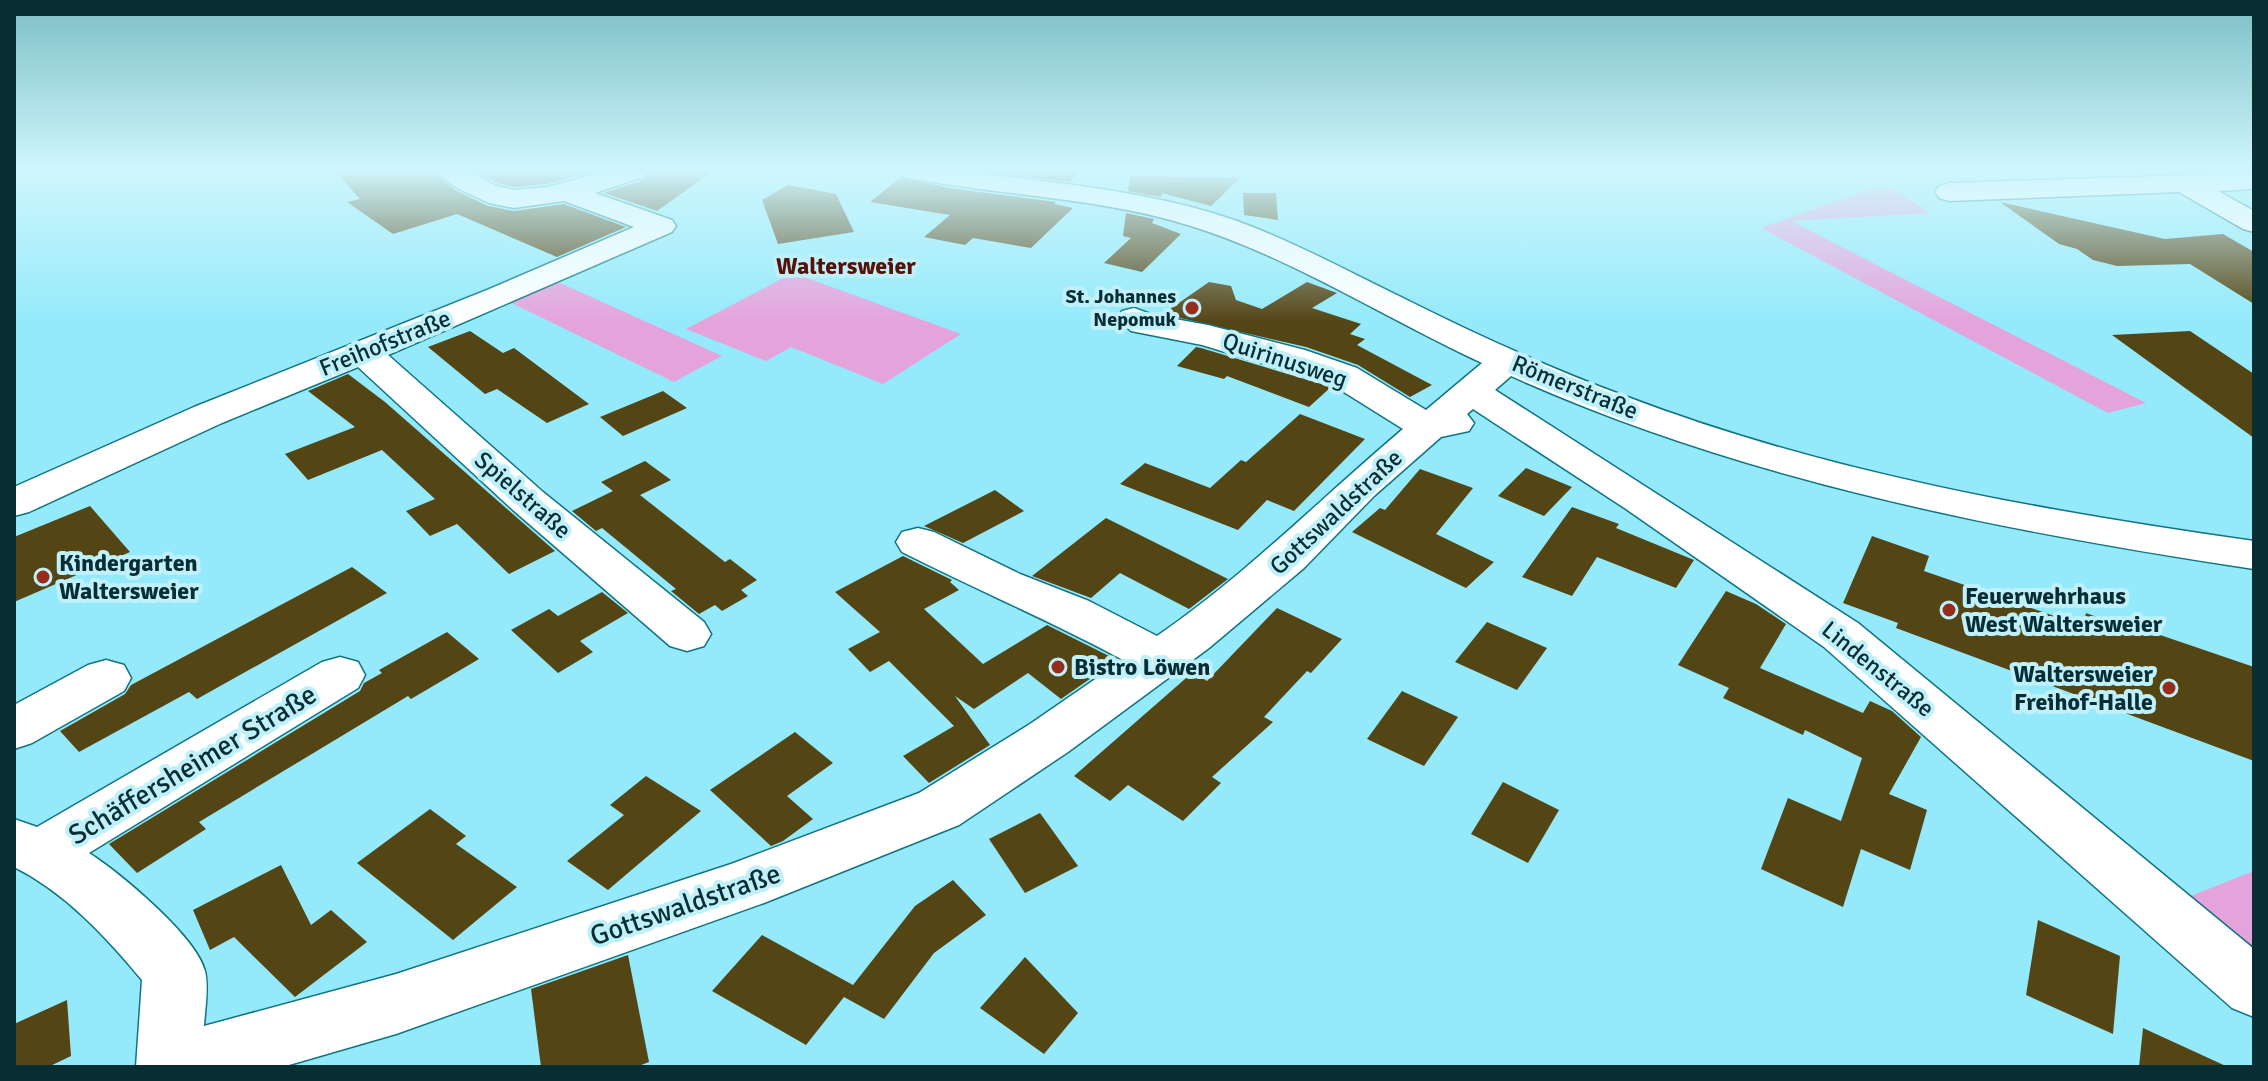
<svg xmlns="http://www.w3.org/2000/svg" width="2268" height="1081" font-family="Signika,sans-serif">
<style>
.green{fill:#e5a3dc}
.building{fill:#544515}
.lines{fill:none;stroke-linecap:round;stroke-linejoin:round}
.minor-casing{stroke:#107483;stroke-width:3}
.minor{fill:#fff;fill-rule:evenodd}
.poi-dot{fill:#962c1c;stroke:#c0f1fb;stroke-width:3}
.labels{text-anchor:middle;stroke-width:8;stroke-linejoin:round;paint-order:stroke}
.far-poi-label{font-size:20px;font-weight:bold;fill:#082e34;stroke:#c0f1fb;text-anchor:end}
.far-quarter-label{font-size:24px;font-weight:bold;fill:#551208;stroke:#c0f1fb}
.street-label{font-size:24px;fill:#082e34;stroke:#c0f1fb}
.poi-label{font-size:24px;font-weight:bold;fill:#082e34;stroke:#c0f1fb;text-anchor:start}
.near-street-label{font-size:28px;fill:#082e34;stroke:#c0f1fb}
</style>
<rect width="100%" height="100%" fill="#94eafa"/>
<g class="green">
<polygon points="1886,187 1897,191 1930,213 1791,221 2146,403 2108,413 1761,228 1867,190"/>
<polygon points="793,273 961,334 883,384 791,347 766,361 686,329"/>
<polygon points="547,277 722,356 674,382 499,297"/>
<polygon points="2254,871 2254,960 2178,901"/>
</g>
<g class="building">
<polygon points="335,171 433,171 455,190 488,206 514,211 564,204 626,227 557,257 457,214 393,234 347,202 360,199"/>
<polygon points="475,171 595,171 547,184 514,187 497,183"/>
<polygon points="649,171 713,171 657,211 604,193 643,180"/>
<polygon points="977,171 1078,171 1070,182"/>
<polygon points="1130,176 1133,176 1240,178 1211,206 1162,193 1161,197 1128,191"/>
<polygon points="901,177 949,188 1056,202 1054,204 1073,208 1031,248 973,238 965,245 924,237 950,215 870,202"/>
<polygon points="788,185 836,194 854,232 778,244 762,200"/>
<polygon points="1243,193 1276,193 1278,220 1244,215"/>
<polygon points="2000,202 2165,239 2223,234 2254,252 2254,304 2190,264 2117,266 2093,260 2077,249 2059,244"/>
<polygon points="1126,213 1154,219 1152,223 1181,234 1142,272 1104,263 1131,238 1123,236"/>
<polygon points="1209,282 1231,286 1236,300 1262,309 1307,282 1337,293 1312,308 1361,324 1350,334 1365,339 1357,345 1432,385 1410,397 1358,365 1306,347 1163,314"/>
<polygon points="470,331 503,353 514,348 589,404 547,423 497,389 485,394 428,347"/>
<polygon points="2190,331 2254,374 2254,438 2112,335"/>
<polygon points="1196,347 1201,348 1331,387 1309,407 1227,376 1224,379 1177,366"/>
<polygon points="348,374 385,402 555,551 509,574 457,524 430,536 406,511 435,499 382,450 308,480 285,454 355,427 308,391"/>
<polygon points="663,391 687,408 623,436 600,417"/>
<polygon points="1300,414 1365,439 1294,511 1267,500 1238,530 1120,484 1145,463 1210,488 1241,460 1246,462"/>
<polygon points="645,461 671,480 640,495 725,562 730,559 757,580 741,590 748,596 722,611 715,605 699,614 671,591 676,589 602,528 596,531 572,511 613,491 601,482"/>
<polygon points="1526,468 1572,487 1544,516 1498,496"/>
<polygon points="1420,469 1473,488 1436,534 1494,562 1466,588 1352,532 1380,508 1385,510"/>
<polygon points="995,490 1024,511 963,543 924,526"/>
<polygon points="90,506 130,552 14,602 14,537"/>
<polygon points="1572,507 1619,524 1616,528 1694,560 1676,588 1597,557 1572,596 1522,577"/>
<polygon points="1106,518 1228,579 1189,609 1120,573 1091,598 1032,576"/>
<polygon points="1872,536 1929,556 1924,571 2083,626 2086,613 2124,627 2125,623 2254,667 2254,761 1896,628 1898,623 1843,603"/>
<polygon points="903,556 952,580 950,582 959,590 924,609 983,664 1047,625 1117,660 1061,699 1028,673 974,709 955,696 990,745 929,783 903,756 954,726 889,661 870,672 848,649 880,632 835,592"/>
<polygon points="352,567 387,593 197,699 189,692 79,752 60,731 125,694 131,685"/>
<polygon points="1726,591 1756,604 1786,624 1760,668 1863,713 1870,701 1892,711 1921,737 1889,794 1927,810 1910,870 1861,849 1843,907 1761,869 1788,798 1841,821 1862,758 1805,730 1803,735 1723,698 1729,688 1678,665"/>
<polygon points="602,592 628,613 580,641 593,652 558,673 511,630 549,609 558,616"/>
<polygon points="1277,608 1342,639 1311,673 1307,671 1264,717 1273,722 1212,777 1221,783 1183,821 1128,785 1110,801 1074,776 1193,672 1207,681"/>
<polygon points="1487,622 1547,648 1517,690 1455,662"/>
<polygon points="447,632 479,659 411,699 408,696 199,822 206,829 137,873 109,844 360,691 364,683 382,673 379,670"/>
<polygon points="1402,691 1458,717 1424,766 1367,739"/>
<polygon points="795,732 833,763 787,796 813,819 783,841 771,846 710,790"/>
<polygon points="646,776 701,811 608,890 567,861 624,815 610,805"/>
<polygon points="1503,782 1559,810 1528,863 1471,834"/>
<polygon points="430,809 466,836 456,844 517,887 453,940 357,863"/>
<polygon points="1040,813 1078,866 1025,893 989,839"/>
<polygon points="281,865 311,925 331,910 367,942 295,997 234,937 210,950 193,910"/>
<polygon points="953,880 986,915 934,953 884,1019 844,997 806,1045 712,991 762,935 853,985 915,906"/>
<polygon points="2038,920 2120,956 2113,1034 2026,995"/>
<polygon points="628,955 649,1062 636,1067 541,1067 531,989"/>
<polygon points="1025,957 1078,1013 1044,1054 980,1008"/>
<polygon points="67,1000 71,1056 48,1067 14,1067 14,1024"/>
<polygon points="2143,1028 2228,1067 2139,1067"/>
</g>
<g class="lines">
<defs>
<g id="minor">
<polygon points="436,171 469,171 496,186 514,190 548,187 606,171 646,171 642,177 595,193 672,220 676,226 672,232 388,355 543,492 704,622 711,634 704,646 687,651 670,646 513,510 358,367 222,423 29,512 14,516 14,487 194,407 487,290 634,227 564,201 514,208 489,203 457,188"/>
<path d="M901 171C949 170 995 175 1042 181 1108 189 1174 199 1237 221 1297 243 1353 274 1411 302 1481 337 1552 369 1625 396 1826 473 2042 511 2254 541V569C2002 531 1745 481 1511 376L1495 390 1858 623 2254 949V1017L2232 1008 1824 647 1626 509 1473 409 1467 414 1474 423 1469 431 1441 437 1374 496 1304 568 1209 648 1068 752 959 825 764 903 396 1034 282 1067H136L142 980C106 937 66 893 14 867V819L37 827 322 662 340 657 358 662 365 675 358 688 89 853C120 873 196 936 205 971 209 987 205 1009 204 1026L396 974 731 864 919 793 1030 724 1123 660C1051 621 975 589 902 552L896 542 902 532 918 528 934 532 1020 574 1089 601 1157 636C1246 575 1321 498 1403 429L1331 384 1202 345 1131 331 1117 318 1122 311 1134 308 1153 315 1208 325 1305 350 1357 368 1426 410 1482 363C1385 318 1293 258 1191 226 1102 198 1006 196 915 179L905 177Z"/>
<polygon points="2254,173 2254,189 2218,191 2254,211 2254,232 2243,229 2179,192 1949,201 1939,198 1935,192 1939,186 1949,183"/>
<polygon points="106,660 124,665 131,678 124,691 32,743 14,749 14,705 88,665"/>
</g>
</defs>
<use href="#minor" class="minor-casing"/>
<use href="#minor" class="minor"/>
</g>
<linearGradient id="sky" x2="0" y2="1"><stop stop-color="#7cbfc5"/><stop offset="0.53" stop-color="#cff6fd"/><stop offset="1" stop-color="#cff6fd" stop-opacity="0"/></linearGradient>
<rect width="2268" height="322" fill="url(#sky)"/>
<g class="poi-dot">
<circle cx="1192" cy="308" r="8"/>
<circle cx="43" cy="577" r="8"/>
<circle cx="1949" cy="610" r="8"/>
<circle cx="1058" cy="667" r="8"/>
<circle cx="2169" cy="688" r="8"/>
</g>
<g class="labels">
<g class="far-poi-label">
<text x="1176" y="303">St. Johannes<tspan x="1176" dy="23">Nepomuk</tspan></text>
</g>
<g class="far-quarter-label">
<text x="846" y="274">Waltersweier</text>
</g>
<g class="street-label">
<text transform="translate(385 343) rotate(-22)" y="8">Freihofstraße</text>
<text transform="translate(1285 360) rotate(18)" y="8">Quirinusweg</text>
<text transform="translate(1575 387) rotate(22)" y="8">Römerstraße</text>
<text transform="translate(523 495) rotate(41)" y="8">Spielstraße</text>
<text transform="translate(1336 512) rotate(-43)" y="8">Gottswaldstraße</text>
<text transform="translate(1878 669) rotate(39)" y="8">Lindenstraße</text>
</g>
<g class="poi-label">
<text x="59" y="571">Kindergarten<tspan x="59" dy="28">Waltersweier</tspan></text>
<text x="1965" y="604">Feuerwehrhaus<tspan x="1965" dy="28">West Waltersweier</tspan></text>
<text x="1074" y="675">Bistro Löwen</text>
<text x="2153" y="682" text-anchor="end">Waltersweier<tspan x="2153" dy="28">Freihof-Halle</tspan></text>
</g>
<g class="near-street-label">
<text transform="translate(192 764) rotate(-31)" y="10">Schäffersheimer Straße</text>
<text transform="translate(685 904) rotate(-19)" y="10">Gottswaldstraße</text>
</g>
</g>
<rect width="2268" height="1081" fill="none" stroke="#082e34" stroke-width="32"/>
</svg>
